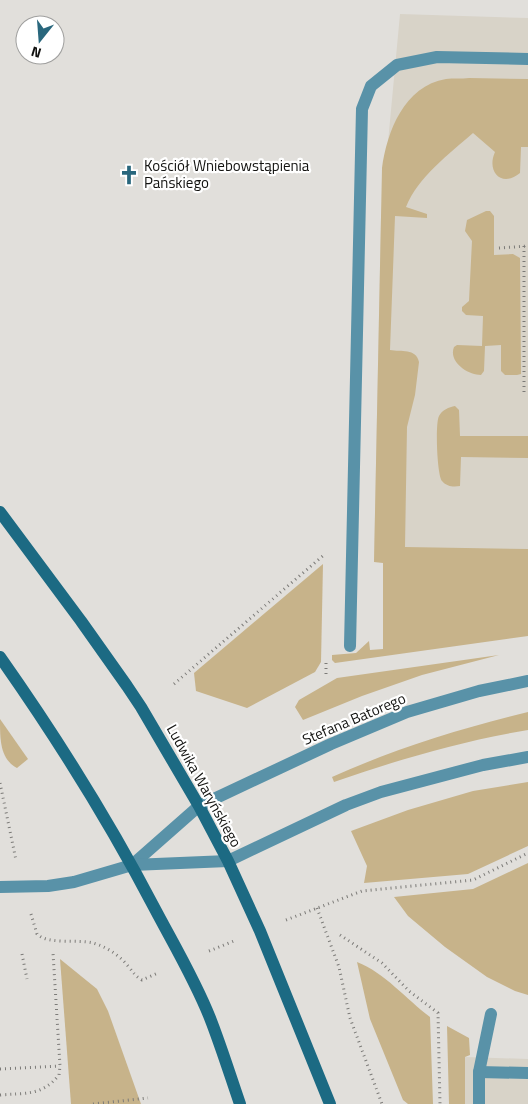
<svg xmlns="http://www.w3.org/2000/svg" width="528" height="1104" font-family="'Titillium Web',sans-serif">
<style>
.built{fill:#d8d3c8}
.green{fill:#c7b38a}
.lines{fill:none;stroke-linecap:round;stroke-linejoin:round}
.path{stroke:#7c7b78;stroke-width:3;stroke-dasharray:1 4;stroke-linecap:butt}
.service{stroke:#5992a8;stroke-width:12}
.tertiary{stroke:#5992a8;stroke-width:12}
.secondary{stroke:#1c6a83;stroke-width:12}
.labels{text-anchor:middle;stroke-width:4.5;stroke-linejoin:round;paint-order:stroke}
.poi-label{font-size:15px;fill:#121210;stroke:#fff;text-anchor:start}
.street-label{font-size:15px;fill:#121210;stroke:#fff}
</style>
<rect width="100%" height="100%" fill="#e1dfdb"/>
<g class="built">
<polygon points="400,14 528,18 528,564 374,562 381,217"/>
<polygon points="465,1057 528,1059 528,1104 465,1104"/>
</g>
<g class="green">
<path d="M469 78 528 79V147H521L520 173C502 188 486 172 495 152L473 133C449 154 418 177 406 207L427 214V218L395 216 390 350C401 352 416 348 419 362L415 395 407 427 405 547 528 549V636L335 663 332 660V655L356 653 369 641 370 650 383 649V563L374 562 382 168C387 132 404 86 446 79 453 78 462 79 469 78Z"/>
<path d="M486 211H490L494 216V255L513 254 520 258 521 374 517 375H505L501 371V345L485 346 484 371 481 375C468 375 448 362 454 347L457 345 482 346 483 316 466 315 462 311V307L469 301 472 241 465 231 467 220Z"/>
<path d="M455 406 459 410 460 436H528V458L461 457 460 486C454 487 447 487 442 481 437 475 435 423 439 416 442 410 449 407 455 406Z"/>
<polygon points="323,564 321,662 315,672 247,708 196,691 194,673"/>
<polygon points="499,655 422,675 362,696 303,720 295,707 299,700 337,678"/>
<path d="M528 712V730C461 741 397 760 334 782L332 777C397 748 459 729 528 712Z"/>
<path d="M0 719 28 759 17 768C0 759 0 740 0 719Z"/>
<polygon points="528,782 528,846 468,874 364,883 367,866 351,831 408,810 473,791"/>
<polygon points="528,863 528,995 515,991 487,977 445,947 408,916 394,897 473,889"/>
<polygon points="60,959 97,989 108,1011 141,1104 71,1104"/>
<path d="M357 962C385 973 406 999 430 1017L433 1104H408L403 1100 370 1019Z"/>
<polygon points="447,1026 469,1038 470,1055 465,1057 465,1104 449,1104"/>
</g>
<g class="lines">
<g class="path">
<polyline points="499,248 528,246"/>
<polyline points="524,392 524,246"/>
<polyline points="326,674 326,659"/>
<polyline points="174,684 325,554"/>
<polyline points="0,783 16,860"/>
<polyline points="317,908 339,967 350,1018 382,1104"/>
<path d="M31 914 37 934C48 945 77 939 93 943 107 947 119 955 128 966 133 972 135 976 142 980L158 973"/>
<polyline points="286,920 362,891 473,880 528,853"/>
<polyline points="340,935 382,963 409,991 438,1013 440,1104"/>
<polyline points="209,951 234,941"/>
<polyline points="22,954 27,979"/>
<polyline points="0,1069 60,1066"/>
<path d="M0 1095C25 1093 42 1096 59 1075L60 1066 53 953"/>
<polyline points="93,1104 148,1098"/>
</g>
<g class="service">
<polyline points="350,646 362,109 371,86 397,65 437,57 528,59"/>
<polyline points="479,1072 528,1073"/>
<polyline points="479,1104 479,1072 491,1014"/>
</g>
<g class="tertiary">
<polyline points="132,865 199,806 331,744 407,712 479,691 528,681"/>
<polyline points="0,887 48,886 74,882 132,865 228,861 346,805 381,792 483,765 528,757"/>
</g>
<g class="secondary">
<polyline points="0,512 81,621 127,686 141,707 199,806 228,861 260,931 330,1104"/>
<path d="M0 657C57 738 109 821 155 909 174 945 195 980 210 1018 221 1046 230 1075 240 1104"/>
</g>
</g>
<defs>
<symbol id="church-bare" viewBox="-9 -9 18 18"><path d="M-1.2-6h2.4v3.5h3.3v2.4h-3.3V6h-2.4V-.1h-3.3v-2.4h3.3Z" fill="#29677d" stroke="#fff" stroke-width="2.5" paint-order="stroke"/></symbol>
</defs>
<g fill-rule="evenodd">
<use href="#church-bare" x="115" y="161" width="28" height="28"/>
</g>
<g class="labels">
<g class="poi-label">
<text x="144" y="171">Kościół Wniebowstąpienia<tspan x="144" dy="17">Pańskiego</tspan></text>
</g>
<g class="street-label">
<text transform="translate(354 719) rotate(-23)" y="5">Stefana Batorego</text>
<text transform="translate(204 786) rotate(61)" y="5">Ludwika Waryńskiego</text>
</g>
</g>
<g transform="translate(40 40) rotate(197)"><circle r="24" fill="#ffffff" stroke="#a0a09f"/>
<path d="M0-4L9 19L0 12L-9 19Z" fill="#29677d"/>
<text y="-8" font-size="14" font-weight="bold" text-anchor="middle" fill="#121210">N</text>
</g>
</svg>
